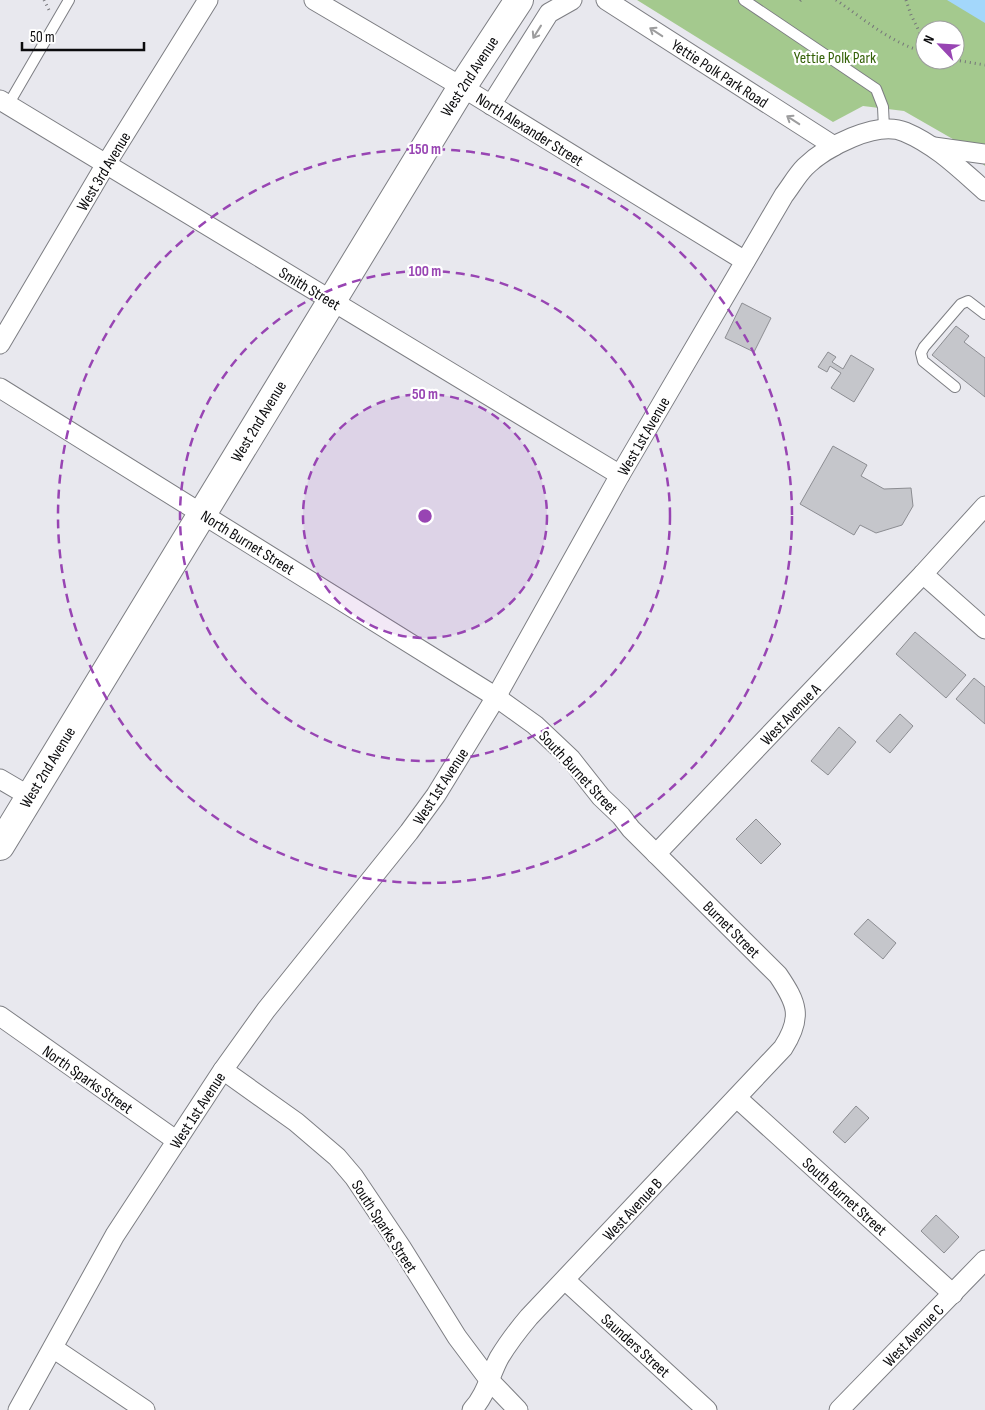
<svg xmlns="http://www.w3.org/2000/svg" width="985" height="1410" font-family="'Sofia Sans Condensed',sans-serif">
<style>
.green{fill:#a4c98e;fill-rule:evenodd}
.water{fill:#a3d7fb}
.building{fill:#c5c6cb;stroke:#8c8d92}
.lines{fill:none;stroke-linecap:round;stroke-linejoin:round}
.lane-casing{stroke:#7d7e83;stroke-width:12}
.street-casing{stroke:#7d7e83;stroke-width:21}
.secondary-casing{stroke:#7d7e83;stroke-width:30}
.path{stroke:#757579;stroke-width:3;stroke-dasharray:1 4;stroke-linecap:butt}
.lane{stroke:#fff;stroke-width:10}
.street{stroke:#fff;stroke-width:19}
.secondary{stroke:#fff;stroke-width:28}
.oneway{stroke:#9d9d9e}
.ring{fill:none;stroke:#9845b3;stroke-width:2.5;stroke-dasharray:9 6}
.labels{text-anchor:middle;stroke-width:4.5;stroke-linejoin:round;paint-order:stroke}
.park-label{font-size:16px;fill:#356209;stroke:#fff}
.street-label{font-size:16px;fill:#0b0b0d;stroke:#fff}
.centre{fill:#9845b3;stroke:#fff;stroke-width:2.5}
.ring-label{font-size:15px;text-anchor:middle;font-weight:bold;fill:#9845b3;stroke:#fff;stroke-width:4.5;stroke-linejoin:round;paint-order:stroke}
</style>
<rect width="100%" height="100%" fill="#e8e8ee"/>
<path class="green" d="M637 0H971L985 9V166L958 142 904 111 863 106 833 122ZM925 30H955V60H925Z"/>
<polygon class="water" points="947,0 985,0 985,23"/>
<g class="building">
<polygon points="742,303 771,318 754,352 725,338"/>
<polygon points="956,326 969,336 964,342 985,358 985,397 932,355"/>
<polygon points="828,352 836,357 832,362 843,369 851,355 874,369 854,402 831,388 841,373 830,366 827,372 818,367"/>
<polygon points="833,446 867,465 861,476 884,489 911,488 913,506 902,525 876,533 860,525 854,535 800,504"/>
<polygon points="915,632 966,675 946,698 896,654"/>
<polygon points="974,678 985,687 985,724 956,699"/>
<polygon points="900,714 913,726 890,753 876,741"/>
<polygon points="839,727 856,742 828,775 811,761"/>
<polygon points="756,819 781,844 761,864 736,839"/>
<polygon points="868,919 896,943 883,959 854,934"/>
<polygon points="856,1106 869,1118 845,1143 833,1132"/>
<polygon points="936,1215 959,1237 944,1253 921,1231"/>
</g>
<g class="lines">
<defs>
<g id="lane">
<polyline points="744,0 876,89 883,107 884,128"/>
<polyline points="8,105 69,0"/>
<polyline points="955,387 923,361 921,353 924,347 961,304 968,301 985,314"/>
</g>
<g id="street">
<polyline points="314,0 462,87 745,261"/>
<polyline points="606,0 834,146"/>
<polyline points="0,100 620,475"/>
<polyline points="491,105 549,13 572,0"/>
<polyline points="934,147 985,154"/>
<polyline points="0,344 106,164 208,0"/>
<path d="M0 388 496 697 535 725 571 759 601 797 621 816 631 829 778 975C797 1003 803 1017 783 1048L529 1317C518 1330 508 1343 499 1358 490 1375 486 1395 472 1410"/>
<polyline points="923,574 985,629"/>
<polyline points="0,779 29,796"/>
<polyline points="656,854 923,574 985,506"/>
<polyline points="0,1016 177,1141"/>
<polyline points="223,1070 296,1122 337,1157 354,1177 401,1247 457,1337 490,1381 518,1410"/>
<polyline points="737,1098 953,1294"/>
<polyline points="565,1280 707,1410"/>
<polyline points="53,1348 145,1410"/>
<path d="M18 1410 115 1235 223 1070 266 1010 409 832 436 795 496 697 620 475 784 195C791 186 797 175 805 167 825 147 877 120 905 132 936 145 960 169 985 191"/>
<polyline points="839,1410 985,1260"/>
</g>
<polyline id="secondary" points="0,846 462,87 519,0"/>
</defs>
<use href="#lane" class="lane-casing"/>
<use href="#street" class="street-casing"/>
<use href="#secondary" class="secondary-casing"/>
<g class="path">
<polyline points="44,0 49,10"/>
<path d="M836 0C864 19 892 44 925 52"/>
<polyline points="906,0 911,15 925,43"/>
<polyline points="800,1 801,0"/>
<polyline points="955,60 985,65"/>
</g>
<use href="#lane" class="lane"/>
<use href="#street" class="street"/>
<use href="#secondary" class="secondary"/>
</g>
<defs><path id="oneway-shaft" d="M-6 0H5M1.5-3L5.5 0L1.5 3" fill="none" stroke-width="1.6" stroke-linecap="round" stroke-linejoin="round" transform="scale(1.25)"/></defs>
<g class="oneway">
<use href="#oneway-shaft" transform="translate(537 32) rotate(122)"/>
<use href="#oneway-shaft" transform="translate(656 32) rotate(-147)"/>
<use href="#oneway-shaft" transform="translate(793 120) rotate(-147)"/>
</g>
<circle cx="425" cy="516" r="122" fill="#9845b3" fill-opacity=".12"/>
<g class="ring">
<circle cx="425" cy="516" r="122"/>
<circle cx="425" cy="516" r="245"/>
<circle cx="425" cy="516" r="367"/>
</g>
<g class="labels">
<g class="park-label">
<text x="835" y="63">Yettie Polk Park</text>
</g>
<g class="street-label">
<text transform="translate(720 73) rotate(33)" y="6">Yettie Polk Park Road</text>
<text transform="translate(469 76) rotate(-57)" y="6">West 2nd Avenue</text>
<text transform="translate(530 129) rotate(32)" y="6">North Alexander Street</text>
<text transform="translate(103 171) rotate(-59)" y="6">West 3rd Avenue</text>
<text transform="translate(310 288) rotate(31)" y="6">Smith Street</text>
<text transform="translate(258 421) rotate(-59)" y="6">West 2nd Avenue</text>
<text transform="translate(643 436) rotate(-60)" y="6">West 1st Avenue</text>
<text transform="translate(248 542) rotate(32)" y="6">North Burnet Street</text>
<text transform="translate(790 714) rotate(-46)" y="6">West Avenue A</text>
<text transform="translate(47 767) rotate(-59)" y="6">West 2nd Avenue</text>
<text transform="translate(579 772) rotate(47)" y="6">South Burnet Street</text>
<text transform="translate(440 786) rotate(-57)" y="6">West 1st Avenue</text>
<text transform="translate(732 929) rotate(45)" y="6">Burnet Street</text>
<text transform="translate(88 1079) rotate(35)" y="6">North Sparks Street</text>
<text transform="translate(197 1110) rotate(-57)" y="6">West 1st Avenue</text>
<text transform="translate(845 1196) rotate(42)" y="6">South Burnet Street</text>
<text transform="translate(632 1209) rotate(-47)" y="6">West Avenue B</text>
<text transform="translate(385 1226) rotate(57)" y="6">South Sparks Street</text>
<text transform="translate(913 1335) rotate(-46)" y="6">West Avenue C</text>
<text transform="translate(636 1345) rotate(42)" y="6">Saunders Street</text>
</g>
</g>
<circle cx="425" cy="516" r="8" class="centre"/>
<g class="ring-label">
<text x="425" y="154">150 m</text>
<text x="425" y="276">100 m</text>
<text x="425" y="399">50 m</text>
</g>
<g transform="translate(940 45) rotate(295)"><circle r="24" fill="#ffffff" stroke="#9d9d9e"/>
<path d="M0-4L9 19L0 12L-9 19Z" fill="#9845b3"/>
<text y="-8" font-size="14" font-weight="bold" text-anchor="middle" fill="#0b0b0d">N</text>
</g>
<path d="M22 42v8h122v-8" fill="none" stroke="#0b0b0d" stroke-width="2.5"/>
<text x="30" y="42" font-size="15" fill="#0b0b0d" stroke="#ffffff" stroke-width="4" paint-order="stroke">50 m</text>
</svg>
